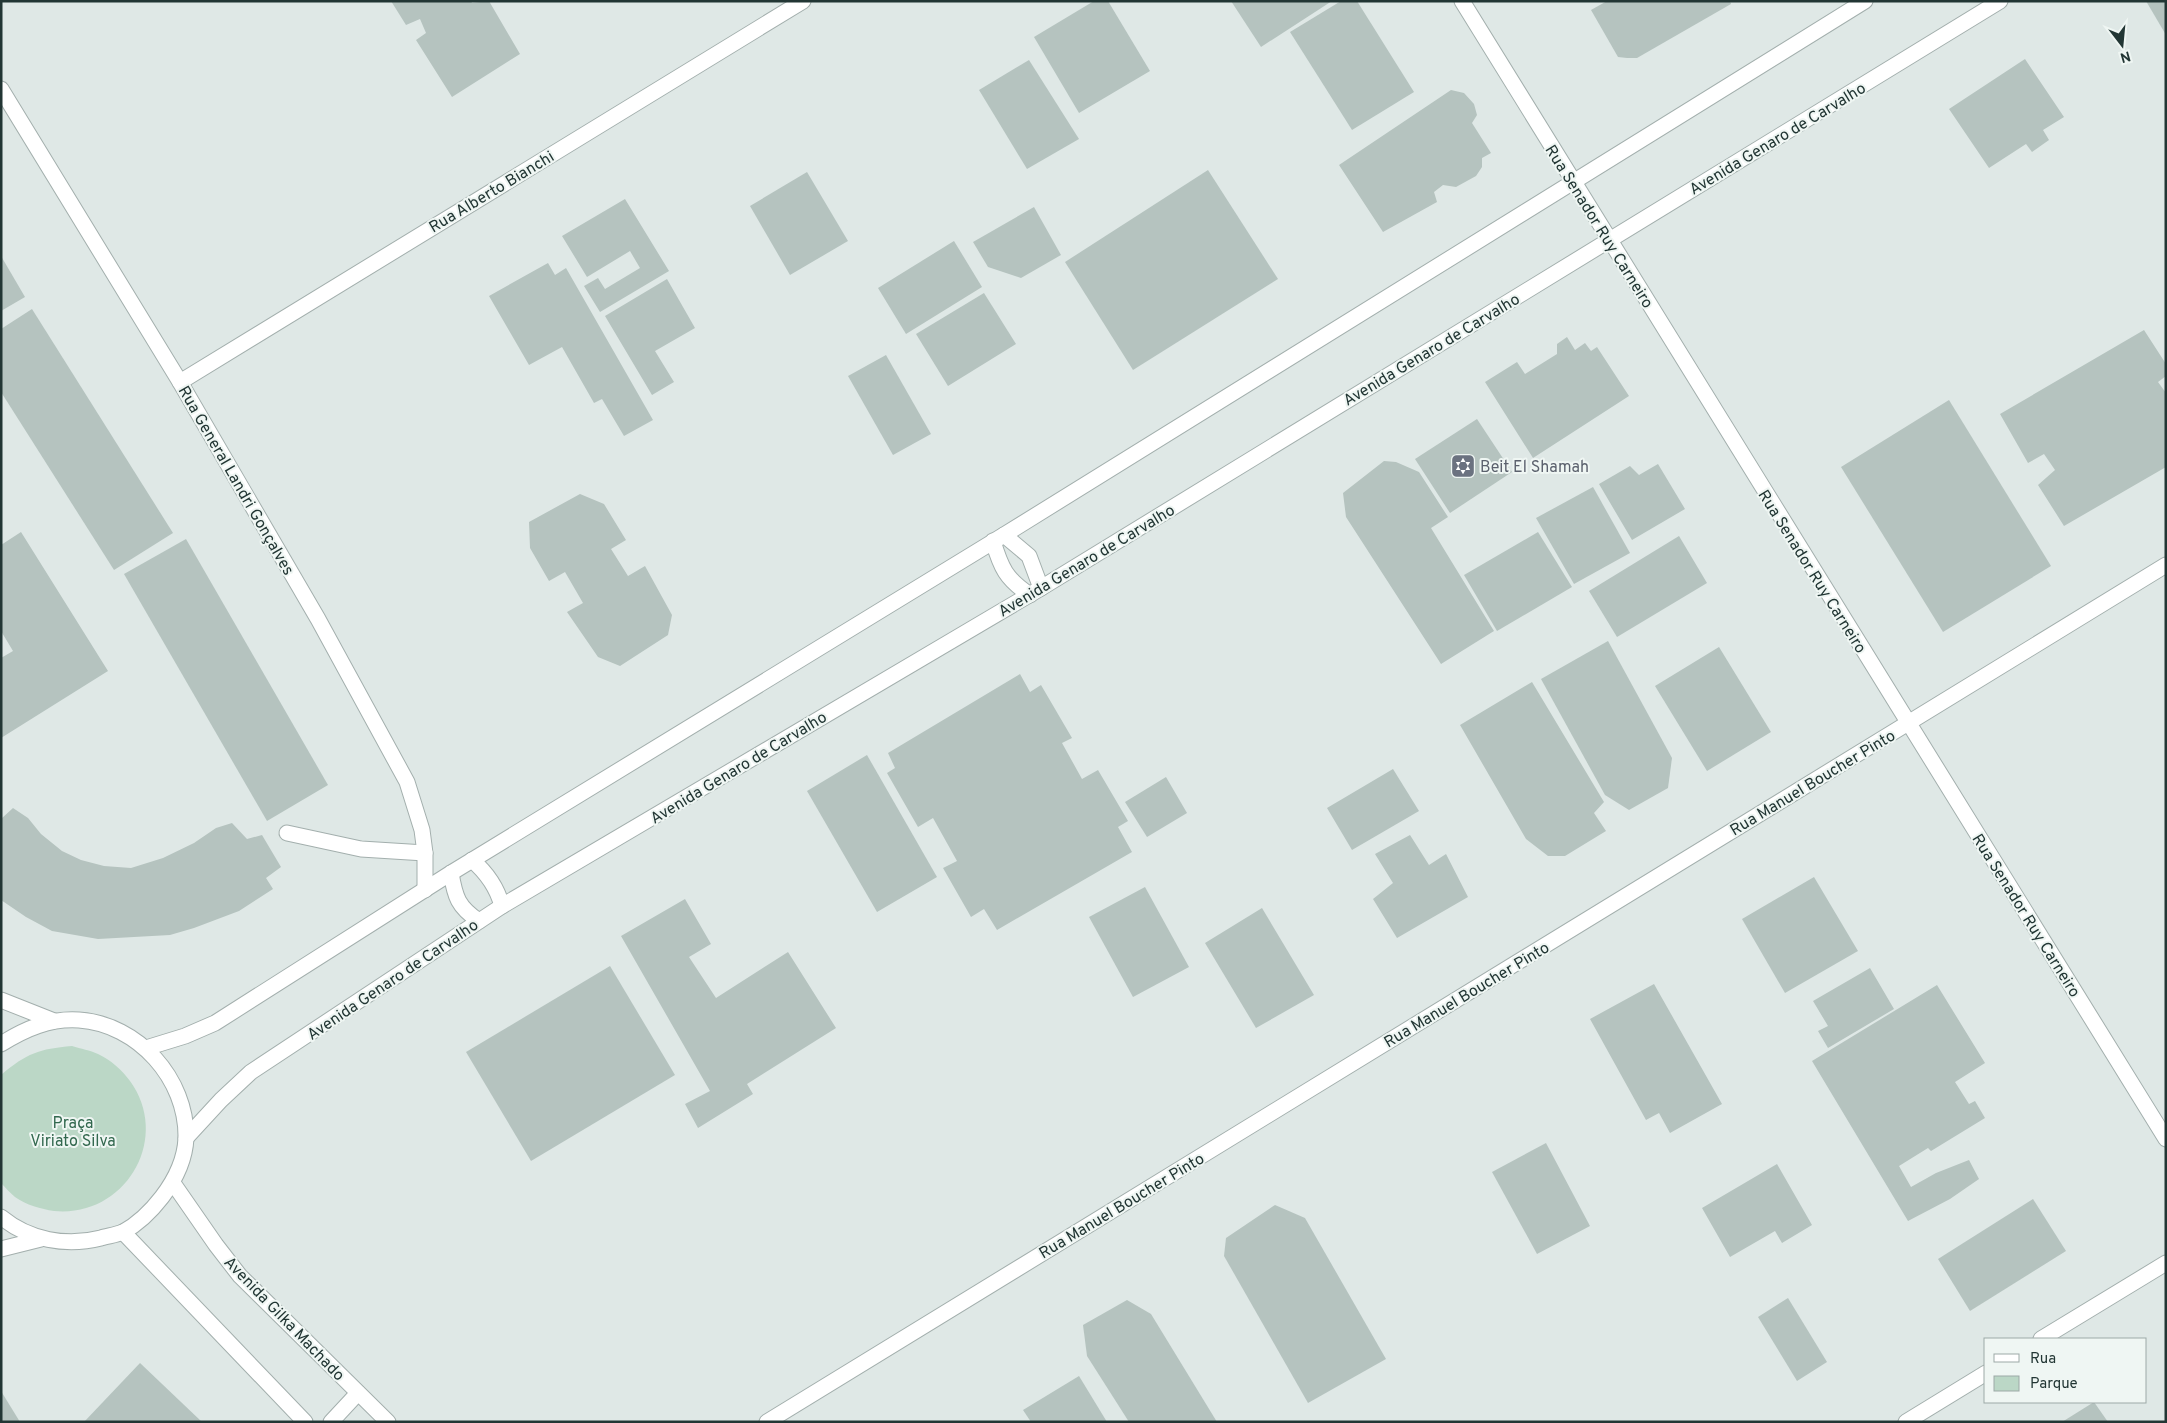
<svg xmlns="http://www.w3.org/2000/svg" width="2167" height="1423" font-family="Overpass,sans-serif">
<style>
.green{fill:#bbd7c6}
.building{fill:#b5c3bf}
.lines{fill:none;stroke-linecap:round;stroke-linejoin:round}
.service-casing{stroke:#a3afad;stroke-width:17}
.minor-casing{stroke:#a3afad;stroke-width:17}
.tertiary-casing{stroke:#a3afad;stroke-width:17}
.service{stroke:#fff;stroke-width:15}
.minor{stroke:#fff;stroke-width:15}
.tertiary{stroke:#fff;stroke-width:15}
.labels{text-anchor:middle;stroke-width:4;stroke-linejoin:round;paint-order:stroke}
.street-label{font-size:16px;fill:#223634;stroke:#eff6f3}
.worship-label{font-size:16px;fill:#5b616d;stroke:#eff6f3;text-anchor:start}
.park-label{font-size:16px;fill:#32684e;stroke:#eff6f3}
</style>
<rect width="100%" height="100%" fill="#dfe8e6"/>
<path class="green" d="M72 1046C81 1049 90 1050 98 1054 111 1060 122 1070 130 1081 172 1139 125 1218 54 1211 41 1209 26 1205 15 1197 10 1193 6 1188 1 1183V1075C27 1053 39 1049 72 1046Z"/>
<g class="building">
<polygon points="391,1 471,1 472,3 489,1 520,54 452,97 416,40 426,33 420,19 406,25"/>
<polygon points="1094,1 1108,1 1150,71 1079,113 1034,37"/>
<polygon points="1231,1 1332,1 1261,47"/>
<polygon points="1341,1 1357,1 1414,92 1352,130 1290,32"/>
<polygon points="1607,1 1730,1 1731,4 1637,58 1627,58 1618,57 1591,10"/>
<polygon points="2146,1 2166,1 2166,35"/>
<polygon points="2025,59 2064,117 2043,130 2049,140 2032,152 2026,144 1989,168 1949,109"/>
<polygon points="1029,60 1079,139 1027,169 979,90"/>
<polygon points="1451,90 1464,93 1474,104 1477,115 1472,123 1491,153 1482,158 1482,167 1476,176 1456,187 1443,185 1434,192 1437,202 1383,232 1339,165"/>
<polygon points="1208,170 1278,279 1133,370 1065,262"/>
<polygon points="807,172 848,241 790,275 750,206"/>
<polygon points="625,199 669,271 600,312 584,286 598,278 605,289 640,268 630,251 587,277 562,236"/>
<polygon points="1034,207 1061,255 1021,278 988,267 973,242"/>
<polygon points="954,241 982,287 906,334 878,288"/>
<polygon points="1,256 25,297 1,311"/>
<polygon points="548,263 555,275 566,268 653,420 624,436 602,399 594,403 562,347 529,365 489,296"/>
<polygon points="667,279 695,328 655,351 674,382 652,395 605,316"/>
<polygon points="984,293 1016,344 948,386 916,334"/>
<polygon points="32,309 173,533 114,570 1,392 1,329"/>
<polygon points="2144,330 2166,364 2166,376 2158,382 2166,393 2166,467 2064,526 2038,485 2055,470 2044,454 2028,463 2000,414"/>
<polygon points="1567,337 1575,350 1585,343 1591,351 1597,347 1629,396 1533,458 1485,382 1517,362 1525,374 1557,354 1557,344"/>
<polygon points="886,355 931,434 893,455 848,376"/>
<polygon points="1949,400 2051,566 1943,632 1841,467"/>
<polygon points="1477,419 1512,472 1450,513 1415,459"/>
<polygon points="1384,461 1396,462 1419,472 1448,517 1431,528 1494,631 1441,664 1346,517 1343,493"/>
<polygon points="1658,464 1685,509 1632,540 1599,484 1630,466 1639,475"/>
<polygon points="1593,487 1630,553 1574,584 1536,518"/>
<polygon points="580,494 604,504 626,540 611,549 628,576 645,566 672,615 668,635 620,666 598,657 567,612 583,603 565,572 549,581 530,548 529,522"/>
<polygon points="21,532 108,671 1,738 1,658 13,651 1,631 1,545"/>
<polygon points="1538,532 1572,587 1497,631 1464,575"/>
<polygon points="1679,536 1707,583 1617,637 1589,591"/>
<polygon points="186,539 328,785 267,821 124,574"/>
<polygon points="1608,641 1672,758 1668,788 1629,810 1605,795 1541,679"/>
<polygon points="1719,647 1771,732 1707,771 1655,686"/>
<polygon points="1020,674 1030,692 1041,685 1072,738 1062,743 1082,779 1098,770 1128,821 1118,827 1132,852 997,930 984,909 971,917 943,868 957,861 933,818 918,827 887,773 895,768 888,753"/>
<polygon points="1532,682 1604,802 1594,813 1606,831 1565,856 1548,856 1526,839 1460,725"/>
<polygon points="867,755 937,877 877,912 807,791"/>
<polygon points="1393,769 1419,811 1352,850 1327,808"/>
<polygon points="1166,777 1187,813 1147,837 1125,802"/>
<polygon points="13,808 28,818 41,834 62,851 81,860 104,866 131,868 163,858 194,843 216,828 232,823 247,839 262,835 281,867 266,878 273,889 239,911 194,928 170,935 98,939 52,931 26,917 1,900 1,819"/>
<polygon points="1410,835 1429,865 1446,854 1468,897 1397,938 1373,899 1393,883 1375,854"/>
<polygon points="1814,877 1858,951 1785,993 1742,919"/>
<polygon points="1145,887 1189,967 1133,997 1089,917"/>
<polygon points="685,899 711,944 689,957 716,998 788,952 836,1028 747,1084 753,1094 698,1128 685,1104 710,1091 621,936"/>
<polygon points="1262,908 1314,995 1256,1028 1205,943"/>
<polygon points="610,966 675,1075 531,1161 466,1052"/>
<polygon points="1870,968 1894,1009 1828,1048 1818,1031 1828,1026 1813,1001"/>
<polygon points="1654,984 1722,1104 1670,1133 1659,1113 1646,1120 1590,1019"/>
<polygon points="1937,985 1985,1063 1955,1082 1969,1104 1975,1101 1985,1118 1931,1151 1928,1148 1899,1166 1911,1187 1936,1173 1969,1160 1979,1179 1950,1199 1908,1221 1812,1061"/>
<polygon points="1546,1143 1590,1226 1537,1254 1492,1172"/>
<polygon points="1777,1164 1812,1225 1782,1243 1775,1231 1730,1257 1702,1208"/>
<polygon points="2033,1199 2066,1251 1970,1311 1938,1259"/>
<polygon points="1275,1205 1305,1218 1386,1359 1308,1403 1224,1256 1226,1238"/>
<polygon points="1788,1298 1827,1362 1797,1381 1758,1317"/>
<polygon points="1127,1300 1151,1314 1217,1422 1129,1422 1087,1356 1083,1325"/>
<polygon points="140,1363 202,1422 84,1422"/>
<polygon points="1079,1376 1107,1422 1031,1422 1023,1410"/>
<polygon points="1,1391 20,1422 1,1422"/>
<polygon points="2094,1402 2108,1422 2062,1422"/>
</g>
<g class="lines">
<defs>
<polyline id="service" points="287,833 361,849 425,853"/>
<g id="minor">
<polyline points="1462,1 2166,1139"/>
<polyline points="1,89 180,382 318,619 407,782 422,830 425,853 425,890"/>
<polyline points="180,382 803,1"/>
<polyline points="2041,1339 2166,1263"/>
<polyline points="331,1422 358,1393"/>
<polyline points="767,1422 2166,565"/>
<polyline points="1906,1422 1986,1373"/>
</g>
<g id="tertiary">
<polyline points="1004,535 1029,556 1041,588"/>
<path d="M993 541C1001 568 1006 579 1030 595"/>
<path d="M472 860C487 873 497 887 502 906"/>
<path d="M451 873C455 897 458 907 479 921"/>
<polyline points="1,1000 54,1021"/>
<path d="M1 1044C25 1029 50 1018 79 1020 138 1024 187 1079 186 1138 185 1160 175 1180 162 1197 152 1210 138 1224 123 1232 116 1235 107 1236 101 1238 66 1247 29 1240 1 1217"/>
<polyline points="146,1048 185,1036 215,1023 451,873 1004,535 1865,1"/>
<polyline points="186,1138 221,1100 251,1072 502,906 1041,588 2000,1"/>
<polyline points="173,1183 216,1245 240,1276 388,1422"/>
<polyline points="123,1232 305,1422"/>
<polyline points="1,1249 41,1239"/>
</g>
</defs>
<use href="#service" class="service-casing"/>
<use href="#minor" class="minor-casing"/>
<use href="#tertiary" class="tertiary-casing"/>
<use href="#service" class="service"/>
<use href="#minor" class="minor"/>
<use href="#tertiary" class="tertiary"/>
</g>
<defs>
<symbol id="synagogue-square" viewBox="-11 -11 22 22"><rect x="-9" y="-9" width="18" height="18" rx="4" fill="#6b7280" stroke="#eff6f3"/><path d="M0-6.5L5.6 3.2H-5.6ZM0 6.5L5.6-3.2H-5.6Z" fill="#fff"/></symbol>
</defs>
<g fill-rule="evenodd">
<use href="#synagogue-square" x="1449" y="452" width="28" height="28"/>
</g>
<g class="labels">
<g class="street-label">
<text transform="translate(1777 138) rotate(-31)" y="6">Avenida Genaro de Carvalho</text>
<text transform="translate(491 191) rotate(-31)" y="6">Rua Alberto Bianchi</text>
<text transform="translate(1600 226) rotate(58)" y="6">Rua Senador Ruy Carneiro</text>
<text transform="translate(1431 349) rotate(-31)" y="6">Avenida Genaro de Carvalho</text>
<text transform="translate(237 480) rotate(60)" y="6">Rua General Landri Gonçalves</text>
<text transform="translate(1086 560) rotate(-31)" y="6">Avenida Genaro de Carvalho</text>
<text transform="translate(1813 571) rotate(58)" y="6">Rua Senador Ruy Carneiro</text>
<text transform="translate(738 767) rotate(-31)" y="6">Avenida Genaro de Carvalho</text>
<text transform="translate(1812 782) rotate(-31)" y="6">Rua Manuel Boucher Pinto</text>
<text transform="translate(2027 915) rotate(58)" y="6">Rua Senador Ruy Carneiro</text>
<text transform="translate(392 979) rotate(-34)" y="6">Avenida Genaro de Carvalho</text>
<text transform="translate(1466 994) rotate(-31)" y="6">Rua Manuel Boucher Pinto</text>
<text transform="translate(1121 1205) rotate(-31)" y="6">Rua Manuel Boucher Pinto</text>
<text transform="translate(285 1318) rotate(46)" y="6">Avenida Gilka Machado</text>
</g>
<g class="worship-label">
<text x="1480" y="472">Beit El Shamah</text>
</g>
<g class="park-label">
<text x="73" y="1128">Praça<tspan x="73" dy="18">Viriato Silva</tspan></text>
</g>
</g>
<rect width="2167" height="1423" fill="none" stroke="#223634" stroke-width="5"/>
<rect x="1984" y="1338" width="162" height="65" fill="#eff6f3" stroke="#9da9a7"/>
<rect x="1994" y="1354" width="25" height="8" fill="#ffffff" stroke="#9da9a7"/>
<text x="2030" y="1363" font-size="15" fill="#223634">Rua</text>
<rect x="1994" y="1376" width="25" height="15" fill="#bbd7c6" stroke="#9da9a7"/>
<text x="2030" y="1388" font-size="15" fill="#223634">Parque</text>
<g transform="translate(2122 45) rotate(164)" stroke="#eff6f3" stroke-width="4" paint-order="stroke">
<path d="M0-4L9 19L0 12L-9 19Z" fill="#223634"/>
<text y="-8" font-size="14" font-weight="bold" text-anchor="middle" fill="#223634">N</text>
</g>
</svg>
